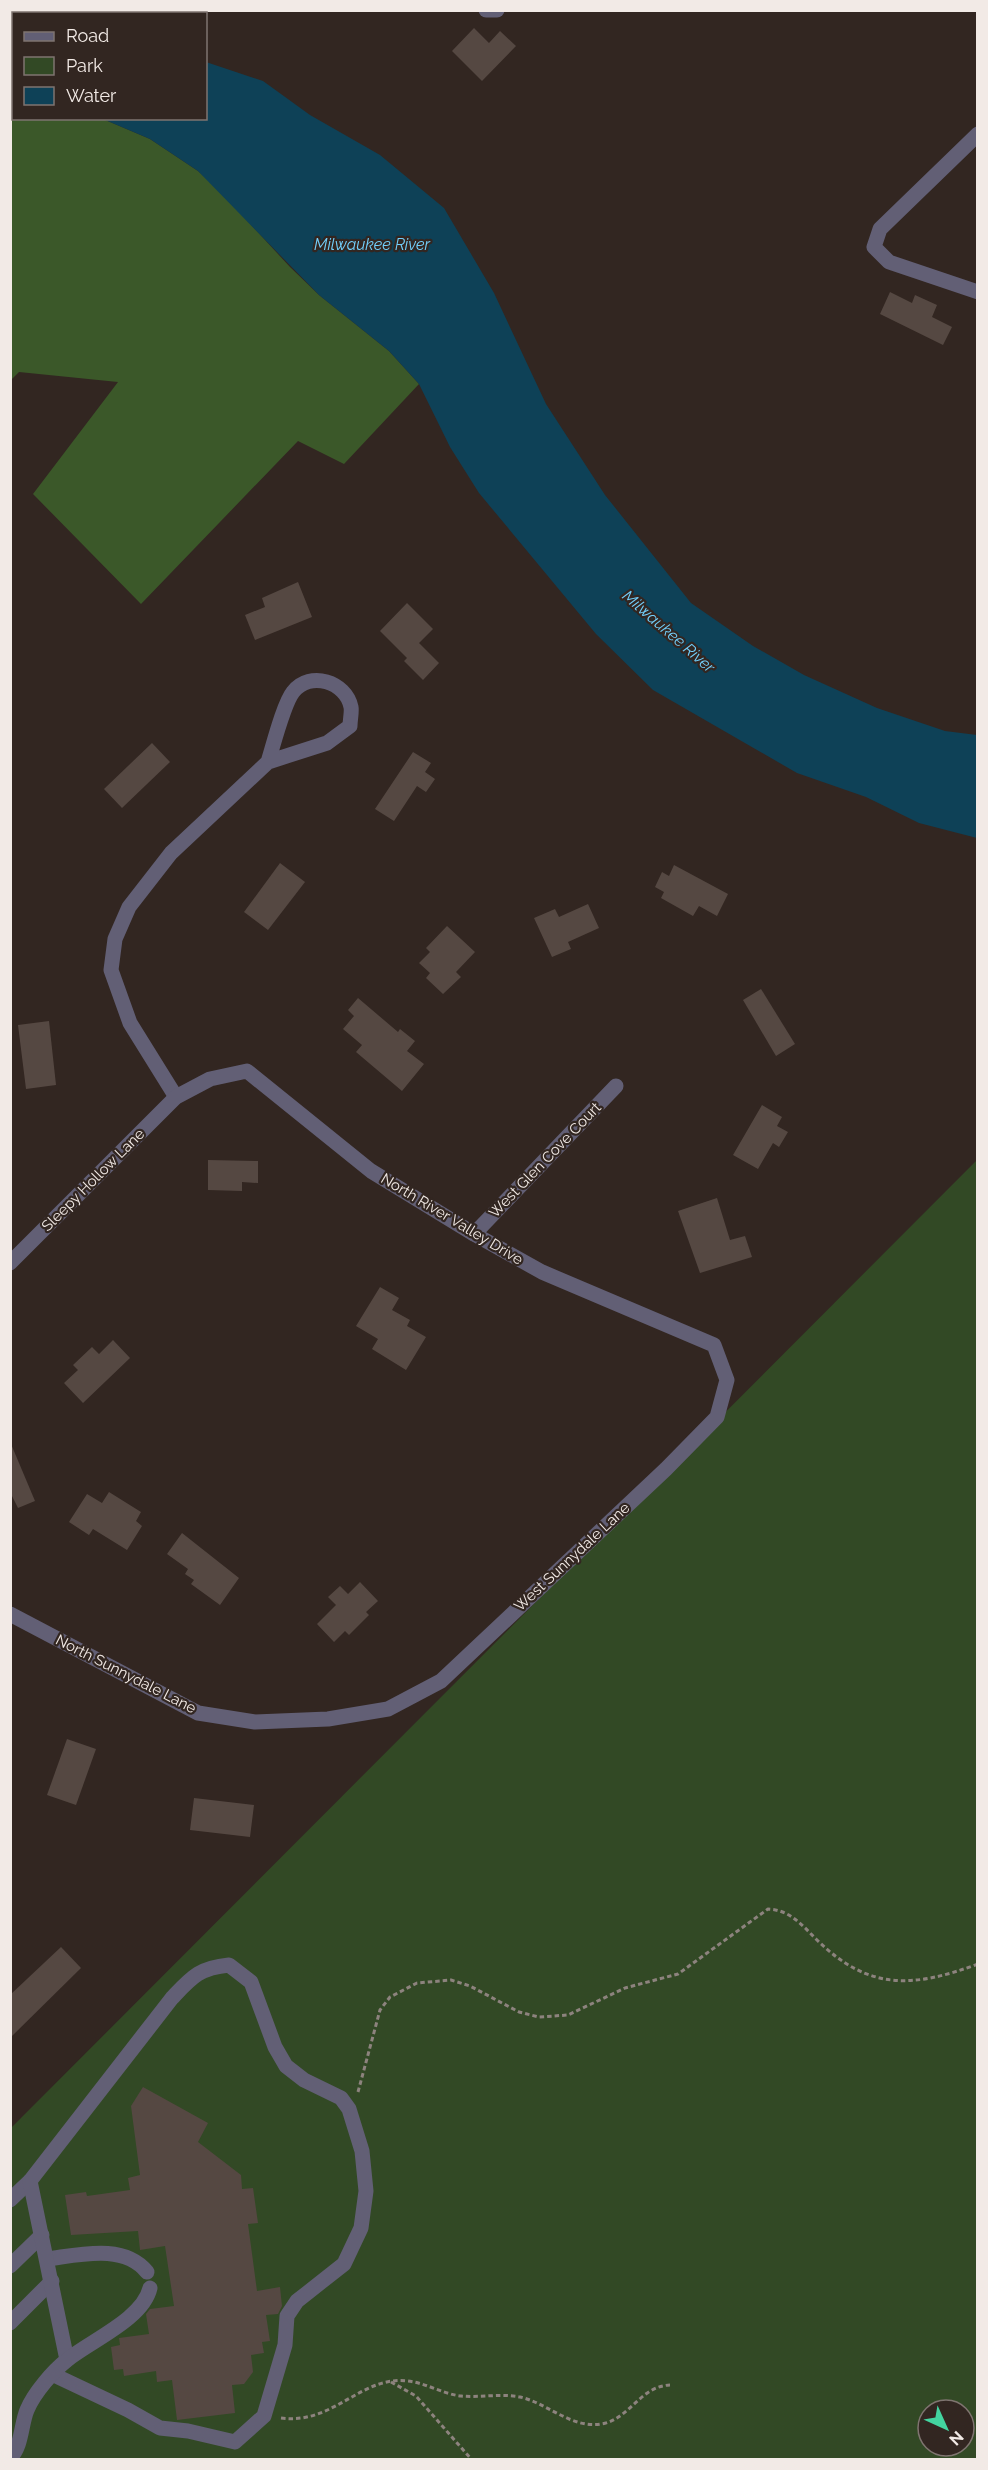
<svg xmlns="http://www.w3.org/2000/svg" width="988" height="2470" font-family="Raleway,sans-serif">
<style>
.green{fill:#324925;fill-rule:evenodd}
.forest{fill:#3b5829}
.water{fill:#0e4157}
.building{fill:#554842}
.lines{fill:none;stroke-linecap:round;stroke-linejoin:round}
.path{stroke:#8d837e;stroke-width:3;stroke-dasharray:4.5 3;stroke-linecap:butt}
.minor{stroke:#625f75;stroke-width:15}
.labels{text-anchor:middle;stroke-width:4.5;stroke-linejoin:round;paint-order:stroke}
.street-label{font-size:15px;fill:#f2eae6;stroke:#322621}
.water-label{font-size:16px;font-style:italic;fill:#72d0fc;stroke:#322621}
</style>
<rect width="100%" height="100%" fill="#322621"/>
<path class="green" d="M977 1160V2459L11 2460V2128ZM928 2410H964V2446H928Z"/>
<polygon class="forest" points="10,91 13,92 14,118 103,119 150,139 198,171 216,187 290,267 319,295 389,351 419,384 344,464 298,441 141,604 33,494 118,382 19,372 11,380"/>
<polygon class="water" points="206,62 263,81 310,115 380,155 444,208 494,293 546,404 605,495 691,603 753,646 804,675 877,708 945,731 977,735 977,838 919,823 866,797 797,773 653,690 596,634 479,493 450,447 419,384 389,351 319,295 198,171 150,139 103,119 206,118"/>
<g class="building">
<polygon points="474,28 489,43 500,31 516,46 482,81 452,51"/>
<polygon points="890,292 912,303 915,295 937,305 932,317 952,327 943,345 880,314"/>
<polygon points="298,582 312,617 255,640 245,615 265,607 262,598"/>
<polygon points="407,603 433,629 419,643 439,663 423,680 404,661 407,658 380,631"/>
<polygon points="152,743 170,762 122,808 104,789"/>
<polygon points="413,752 431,763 425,772 435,779 426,792 417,786 394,821 375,809"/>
<polygon points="280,863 305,882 268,930 244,912"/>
<polygon points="674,865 728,894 717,916 699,906 693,916 661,898 664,892 655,887 662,872 669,876"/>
<polygon points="588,904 599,928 568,942 571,949 552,957 534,918 555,909 559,917"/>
<polygon points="447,926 475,952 456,972 461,977 443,994 426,978 430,973 419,963 430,952 426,948"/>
<polygon points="761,989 795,1044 776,1056 743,1000"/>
<polygon points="358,998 398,1032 400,1029 415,1041 407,1051 424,1064 402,1091 356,1052 362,1045 343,1029 354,1016 348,1010"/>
<polygon points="49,1021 56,1085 26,1089 18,1025"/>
<polygon points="762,1105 782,1117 777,1126 788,1132 779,1147 773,1143 758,1169 733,1155"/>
<polygon points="208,1160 258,1161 258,1183 242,1182 242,1191 208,1190"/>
<polygon points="717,1198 730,1240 745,1236 752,1257 700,1273 678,1211"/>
<polygon points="380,1287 399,1298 392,1310 410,1320 407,1326 426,1337 406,1370 372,1349 378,1339 356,1326"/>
<polygon points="113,1340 130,1358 83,1403 64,1383 78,1370 73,1365 92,1347 99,1354"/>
<polygon points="11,1444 35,1501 18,1508 10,1492"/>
<polygon points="109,1492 141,1512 136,1521 142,1526 127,1550 93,1529 89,1535 69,1522 87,1494 102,1503"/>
<polygon points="182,1533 239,1578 220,1605 191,1584 194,1580 185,1574 188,1569 167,1554"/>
<polygon points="360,1582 378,1601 366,1612 369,1615 349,1635 345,1631 334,1642 317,1624 336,1605 328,1597 340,1586 348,1594"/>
<polygon points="67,1739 96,1749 76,1805 47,1795"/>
<polygon points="194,1798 254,1805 250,1837 190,1830"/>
<polygon points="61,1947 81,1968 10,2038 10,1995"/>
<polygon points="143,2087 208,2123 198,2142 241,2175 242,2189 253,2188 258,2223 248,2224 257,2291 280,2287 282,2306 278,2314 266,2315 270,2341 262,2342 264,2353 251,2355 253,2372 244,2384 232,2385 235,2413 177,2420 172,2380 157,2382 156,2371 124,2376 123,2369 114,2370 111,2347 120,2345 119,2338 149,2334 146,2314 150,2309 174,2306 165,2246 140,2250 138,2231 71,2235 65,2195 86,2192 87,2196 130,2190 128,2178 140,2175 131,2106"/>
</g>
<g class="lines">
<g class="path">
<path d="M358 2092 380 2010 390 1997 417 1983 451 1980 470 1986 519 2012 539 2017 568 2015 625 1988 678 1974 768 1909C790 1910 802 1925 817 1940 869 1991 913 1988 978 1964"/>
<polyline points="391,2382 416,2396 472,2460"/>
<path d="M281 2418C334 2425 361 2375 408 2381 426 2383 443 2394 461 2396 480 2398 501 2393 520 2397 547 2403 572 2429 601 2424 629 2420 640 2386 670 2385"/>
</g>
<g class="minor">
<polyline points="486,10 497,10"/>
<polyline points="978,134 880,229 874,247 889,262 978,292"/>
<path d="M176 1097 130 1023 111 970 115 939 129 907 171 853 268 762 327 743 350 726C350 720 352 712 351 707 346 682 310 670 293 692 284 703 273 746 268 762"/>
<polyline points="474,1234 616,1086"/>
<polyline points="10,1263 176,1097 210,1079 247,1071 371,1171 474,1234 542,1272 714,1345 727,1380 717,1417 666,1469 441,1681 388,1709 328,1719 255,1722 198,1713 10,1614"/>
<polyline points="10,2200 30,2181"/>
<path d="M47 2259C79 2255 124 2243 147 2272"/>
<polyline points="10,2266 42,2235"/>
<polyline points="10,2323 52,2281"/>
<path d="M54 2375 128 2410 160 2428 188 2431 235 2442 264 2416 285 2345 287 2316 297 2301 344 2264 361 2228 366 2191 362 2151 349 2109 341 2098 304 2080 286 2066 275 2047 251 1982 229 1965C199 1968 192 1977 172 1998L30 2181 67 2360"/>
<path d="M10 2458C22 2447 21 2424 27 2410 34 2393 53 2371 67 2360 90 2341 143 2319 150 2288"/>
</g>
</g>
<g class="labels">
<g class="street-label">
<text transform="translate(545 1160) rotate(-46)" y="5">West Glen Cove Court</text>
<text transform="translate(93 1180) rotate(-45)" y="5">Sleepy Hollow Lane</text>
<text transform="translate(452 1219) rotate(31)" y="5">North River Valley Drive</text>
<text transform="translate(572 1557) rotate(-43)" y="5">West Sunnydale Lane</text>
<text transform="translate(126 1674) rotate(27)" y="5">North Sunnydale Lane</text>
</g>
<g class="water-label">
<text x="372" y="250">Milwaukee River</text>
<text transform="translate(669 631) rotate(41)" y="6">Milwaukee River</text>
</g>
</g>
<rect width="988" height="2470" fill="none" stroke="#f2eae6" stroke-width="24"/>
<rect x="12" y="12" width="195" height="108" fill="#322621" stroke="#7f7470" stroke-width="1.5"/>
<rect x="24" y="32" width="30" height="9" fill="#625f75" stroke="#7f7470" stroke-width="1.5"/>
<text x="66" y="42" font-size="18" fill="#f2eae6">Road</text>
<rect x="24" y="57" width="30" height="18" fill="#324925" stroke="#7f7470" stroke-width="1.5"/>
<text x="66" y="72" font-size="18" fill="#f2eae6">Park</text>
<rect x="24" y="87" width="30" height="18" fill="#0e4157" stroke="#7f7470" stroke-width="1.5"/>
<text x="66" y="102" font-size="18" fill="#f2eae6">Water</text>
<g transform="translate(946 2428) rotate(135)"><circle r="28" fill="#322621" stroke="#7f7470" stroke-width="1.5"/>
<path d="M0-4.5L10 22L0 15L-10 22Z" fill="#43d4a0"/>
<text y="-9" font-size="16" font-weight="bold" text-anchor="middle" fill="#f2eae6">N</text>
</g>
</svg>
